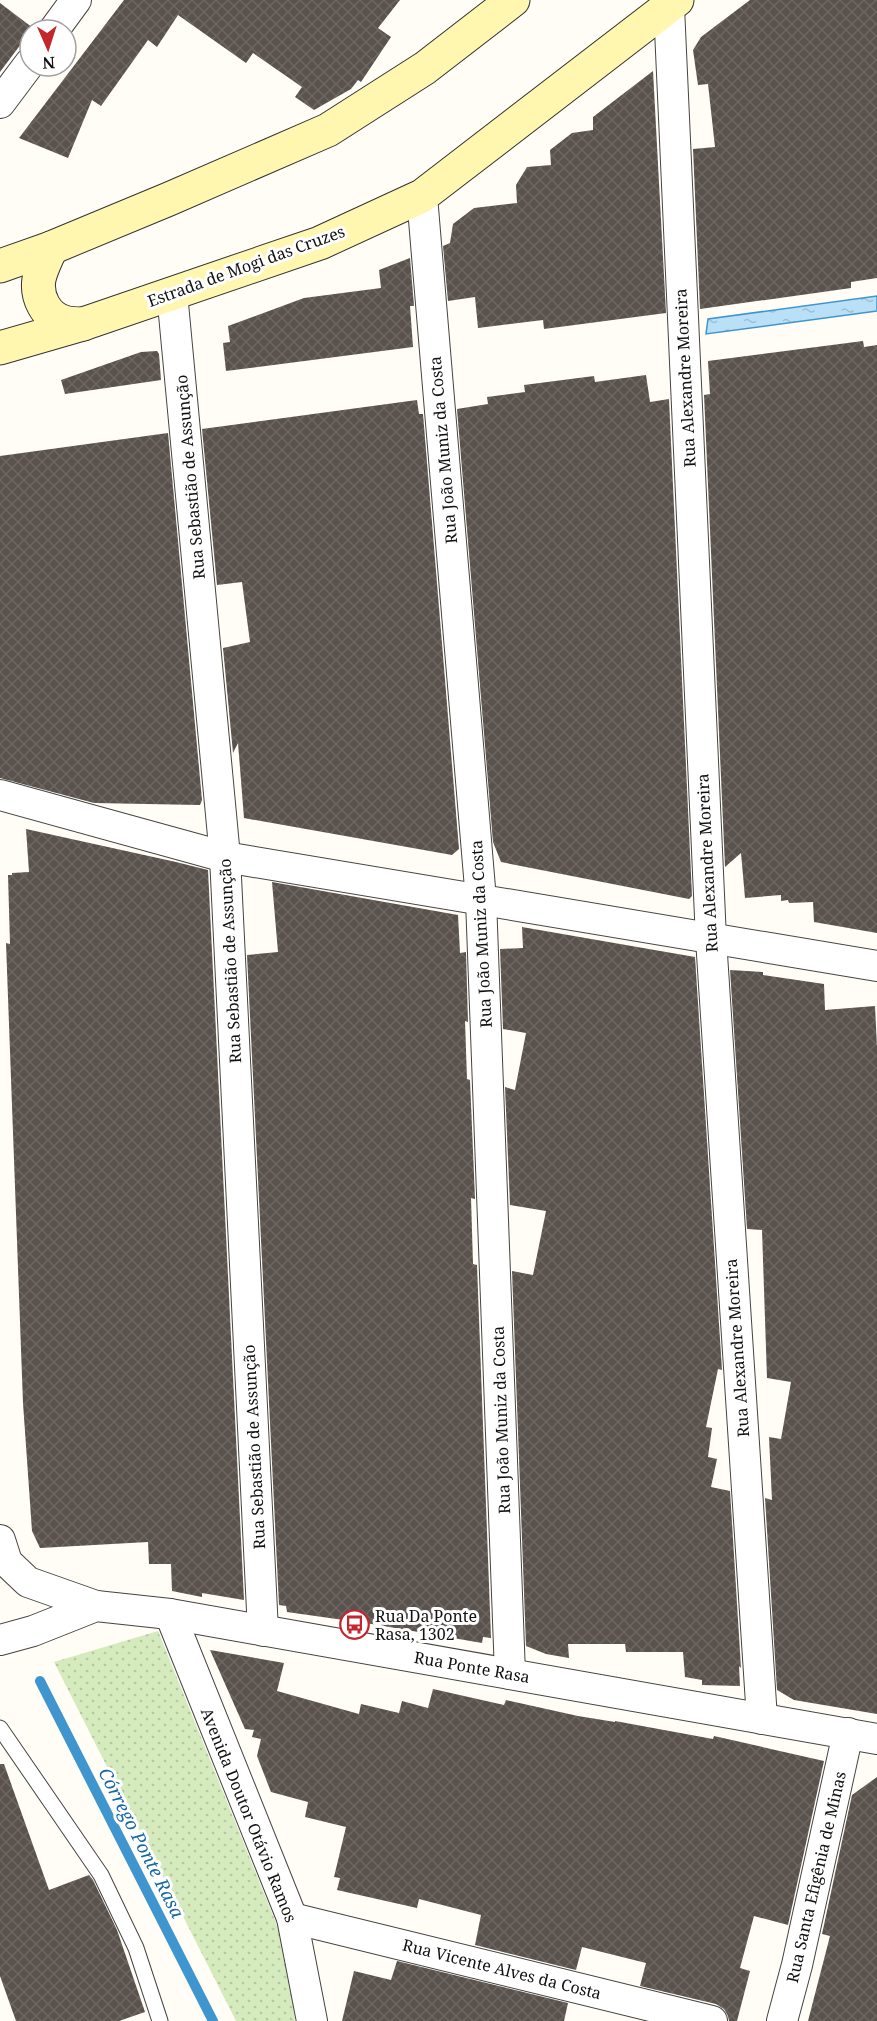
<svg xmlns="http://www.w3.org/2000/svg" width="877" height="2021" font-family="'Noto Serif',serif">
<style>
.grass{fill:url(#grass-dots)}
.water{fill:url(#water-ripples);stroke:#3f96cf;stroke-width:1.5}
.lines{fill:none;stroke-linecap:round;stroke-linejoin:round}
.stream{stroke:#3f96cf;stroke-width:10}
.building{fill:url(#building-cross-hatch)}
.service-casing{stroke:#444;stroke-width:17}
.minor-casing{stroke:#444;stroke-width:32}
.secondary-casing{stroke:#333;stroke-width:35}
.service{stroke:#fff;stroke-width:15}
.minor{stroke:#fff;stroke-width:30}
.secondary{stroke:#fff6b0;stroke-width:33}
.labels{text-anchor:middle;stroke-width:6;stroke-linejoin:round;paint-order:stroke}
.street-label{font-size:16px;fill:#111;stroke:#fff}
.poi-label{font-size:16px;fill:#111;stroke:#fff;text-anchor:start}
.water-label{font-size:18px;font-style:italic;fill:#1768a6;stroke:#fff}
</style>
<defs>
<pattern id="grass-dots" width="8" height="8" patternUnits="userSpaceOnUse" patternTransform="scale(1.5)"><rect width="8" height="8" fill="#d5ebbd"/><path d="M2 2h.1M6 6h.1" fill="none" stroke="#b6c8a1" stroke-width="1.8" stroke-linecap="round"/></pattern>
<pattern id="water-ripples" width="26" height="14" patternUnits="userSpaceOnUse" patternTransform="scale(1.5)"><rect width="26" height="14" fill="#b9e0f7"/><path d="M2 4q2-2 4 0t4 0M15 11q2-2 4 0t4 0" fill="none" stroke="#9ebfd3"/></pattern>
<pattern id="building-cross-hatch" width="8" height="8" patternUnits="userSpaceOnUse" patternTransform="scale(1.5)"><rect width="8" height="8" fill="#5a524d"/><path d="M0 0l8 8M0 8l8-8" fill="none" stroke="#6d6662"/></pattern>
</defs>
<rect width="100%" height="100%" fill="#fffdf5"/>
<polygon class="grass" points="158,1631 289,1955 295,2021 236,2021 54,1662"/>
<polygon class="water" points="877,296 877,311 706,334 708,319"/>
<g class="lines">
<polyline class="stream" points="40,1681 213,2021"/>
</g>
<g class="building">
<polygon points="124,0 400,0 378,28 391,37 361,82 358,80 351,89 314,110 295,97 302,87 253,53 246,63 178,15 157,47 148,40 101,106 92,100 68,158 19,138"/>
<polygon points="750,0 877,0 877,278 851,282 851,288 700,309 693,149 715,147 708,84 698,85 693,50 701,37"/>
<polygon points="0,3 33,28 0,72"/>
<polygon points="653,71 666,313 544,329 543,320 478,328 475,297 448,301 443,246 450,243 453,224 474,208 517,203 516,185 527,167 551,165 550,150 572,133 593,130 593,117"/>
<polygon points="410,258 414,306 410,306 413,347 226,371 223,343 230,342 228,326 304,298 381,288 379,270"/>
<polygon points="863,341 864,347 877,345 877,933 814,922 813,902 789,903 788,900 781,901 781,895 745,898 741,853 725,867 704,395 710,394 708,361"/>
<polygon points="157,351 159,354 161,380 65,394 61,380 141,352"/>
<polygon points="646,375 650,402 669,399 692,896 689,899 501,862 493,842 457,409 488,404 487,397 525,392 524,385 594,376 595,382"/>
<polygon points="417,400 419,414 423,414 459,849 452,855 244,818 238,743 233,753 223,648 250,642 242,582 217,585 202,429"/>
<polygon points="168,433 202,800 200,805 94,803 0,778 0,456"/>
<polygon points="26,829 176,862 208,870 244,1600 202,1593 202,1597 172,1591 171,1564 149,1564 148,1542 40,1548 32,1531 23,1403 6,943 10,944 8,875 12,875 12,873 29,872"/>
<polygon points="272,882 458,915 460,953 466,952 468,1022 465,1021 467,1079 470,1080 475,1199 471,1198 473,1264 477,1265 491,1638 483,1637 482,1643 372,1624 287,1612 286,1606 279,1605 247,955 278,952"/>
<polygon points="522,927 695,957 722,1370 718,1369 706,1427 712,1428 708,1457 717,1459 711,1487 730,1491 741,1668 739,1666 740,1686 702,1685 702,1680 685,1677 683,1652 626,1652 625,1644 568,1644 569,1658 546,1654 526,1646 512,1271 533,1275 546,1211 510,1205 505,1087 515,1090 526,1033 503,1029 500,949 523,948"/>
<polygon points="730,970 763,972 763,975 824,984 825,1010 875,1006 877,1047 877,1714 794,1700 777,1690 765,1498 772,1500 769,1437 781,1439 791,1382 767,1378 762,1230 747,1229"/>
<polygon points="210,1650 284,1663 277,1691 359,1714 361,1704 399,1713 402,1701 428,1708 433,1689 504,1705 506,1700 578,1716 615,1722 615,1721 713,1739 714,1736 824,1761 788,1925 754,1916 740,1968 750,1971 737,2021 729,2021 728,2016 724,2009 716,2004 640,1986 646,1963 582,1947 576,1970 475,1945 481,1915 419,1899 417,1908 337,1890 340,1878 334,1877 346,1827 305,1817 308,1802 271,1792 257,1756 261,1739 252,1737 254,1730 245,1729"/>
<polygon points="0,1764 4,1764 49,1890 89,1875 93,1880 117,1930 145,2012 119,2021 16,2021 0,1976"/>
<polygon points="877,1777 877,2021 808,2021 830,1936 822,1934 852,1795"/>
<polygon points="397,1961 568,2003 564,2021 342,2021 354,1971 391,1980"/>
</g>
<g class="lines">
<defs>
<polyline id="service" points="0,1728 101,1875 136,1948 160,2021"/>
<g id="minor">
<polyline points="669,7 711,939 762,1719"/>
<polyline points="54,30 76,0"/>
<polyline points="0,103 30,63"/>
<polyline points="422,196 481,900 510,1674"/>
<polyline points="172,293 225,857 263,1631"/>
<polyline points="0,795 225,857 877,966"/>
<polyline points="0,1540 7,1562 28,1582 96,1606"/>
<polyline points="170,1614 292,1918 312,2021"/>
<polyline points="0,1640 33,1631 96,1606 170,1614 877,1739"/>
<polyline points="292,1918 712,2021"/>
<polyline points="782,2021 797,1965 848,1733"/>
</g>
<g id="secondary">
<path d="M51 248C47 258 41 269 39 279 36 297 46 317 64 322 70 324 77 324 83 324"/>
<polyline points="0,266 51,248 169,199 328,130 425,68 513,0"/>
<polyline points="0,348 83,324 320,243 422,196 677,0"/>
</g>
</defs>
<use href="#service" class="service-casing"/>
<use href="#minor" class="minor-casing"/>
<use href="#secondary" class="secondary-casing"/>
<use href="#service" class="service"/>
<use href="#minor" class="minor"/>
<use href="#secondary" class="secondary"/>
</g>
<defs>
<symbol id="bus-ring" viewBox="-11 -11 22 22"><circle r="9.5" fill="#fff" stroke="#c4262e" stroke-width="1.5"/><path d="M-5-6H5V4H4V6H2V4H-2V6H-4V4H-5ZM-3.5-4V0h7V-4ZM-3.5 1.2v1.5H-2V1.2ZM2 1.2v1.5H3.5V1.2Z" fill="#c4262e"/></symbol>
</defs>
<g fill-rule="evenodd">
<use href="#bus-ring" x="338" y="1608" width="33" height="33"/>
</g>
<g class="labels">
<g class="street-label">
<text transform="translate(246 266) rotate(-20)" y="6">Estrada de Mogi das Cruzes</text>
<text transform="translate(685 378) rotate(-93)" y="6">Rua Alexandre Moreira</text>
<text transform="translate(443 450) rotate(-95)" y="6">Rua João Muniz da Costa</text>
<text transform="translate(190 477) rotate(-95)" y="6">Rua Sebastião de Assunção</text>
<text transform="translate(707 863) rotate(-93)" y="6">Rua Alexandre Moreira</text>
<text transform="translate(481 934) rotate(-93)" y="6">Rua João Muniz da Costa</text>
<text transform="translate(230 961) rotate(-93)" y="6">Rua Sebastião de Assunção</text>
<text transform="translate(737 1348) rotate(-94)" y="6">Rua Alexandre Moreira</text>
<text transform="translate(501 1420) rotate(-92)" y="6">Rua João Muniz da Costa</text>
<text transform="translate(254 1447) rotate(-93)" y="6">Rua Sebastião de Assunção</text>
<text transform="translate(472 1667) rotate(10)" y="6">Rua Ponte Rasa</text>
<text transform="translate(249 1815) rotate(68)" y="6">Avenida Doutor Otávio Ramos</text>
<text transform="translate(816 1877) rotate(-77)" y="6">Rua Santa Efigênia de Minas</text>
<text transform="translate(502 1969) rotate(14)" y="6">Rua Vicente Alves da Costa</text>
</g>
<g class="poi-label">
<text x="375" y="1622">Rua Da Ponte<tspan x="375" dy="18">Rasa, 1302</tspan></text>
</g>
<g class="water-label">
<text transform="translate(141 1843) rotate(63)" y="6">Córrego Ponte Rasa</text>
</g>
</g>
<g transform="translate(48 48) rotate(177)"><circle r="28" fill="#ffffff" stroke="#a0a0a0" stroke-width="1.5"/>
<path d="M0-4.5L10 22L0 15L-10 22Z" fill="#c4262e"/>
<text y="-9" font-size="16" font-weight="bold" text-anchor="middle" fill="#111111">N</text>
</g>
</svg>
